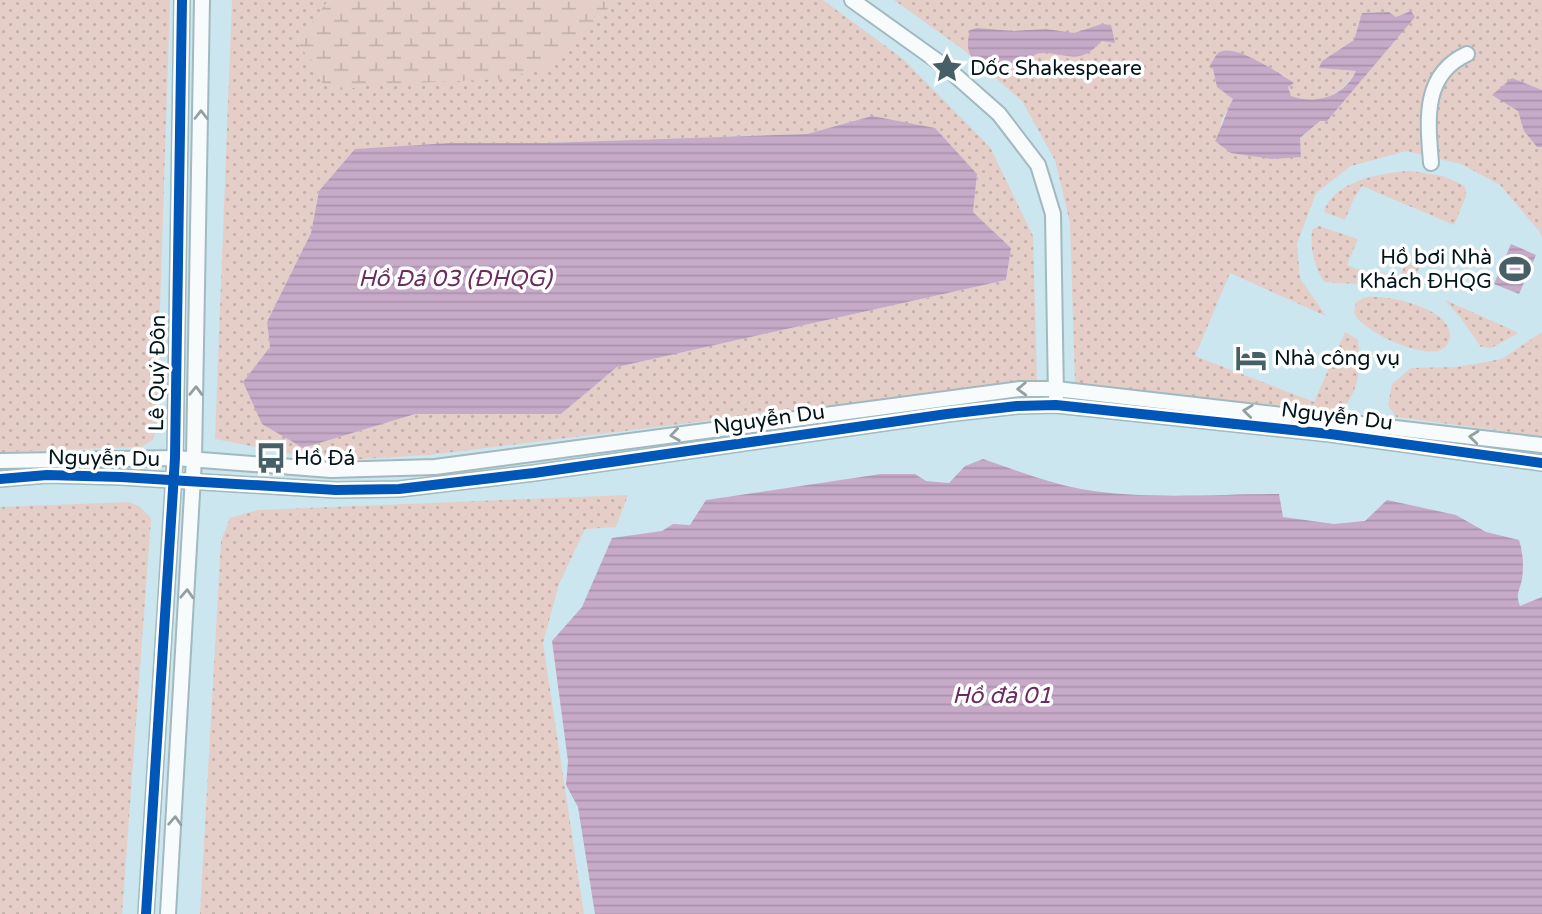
<svg xmlns="http://www.w3.org/2000/svg" width="1542" height="914" font-family="'Varela Round',sans-serif">
<style>
.grass{fill:url(#grass-dots);fill-rule:evenodd}
.wetland{fill:url(#wetland-marsh)}
.water{fill:url(#water-rules)}
.lines{fill:none;stroke-linecap:round;stroke-linejoin:round}
.minor-casing{stroke:#a1b9bf;stroke-width:18}
.minor{stroke:#f7fbfc;stroke-width:14}
.cycleway-casing{stroke:#fff;stroke-width:15}
.cycleway{stroke:#0057b8;stroke-width:10}
.oneway{stroke:#949fa2}
.labels{text-anchor:middle;stroke-width:7;stroke-linejoin:round;paint-order:stroke}
.poi-label{font-size:21px;fill:#00161c;stroke:#fff;text-anchor:start}
.street-label{font-size:21px;fill:#00161c;stroke:#fff}
.water-label{font-size:23px;font-style:italic;fill:#6c2d5e;stroke:#fff}
</style>
<defs>
<pattern id="grass-dots" width="8" height="8" patternUnits="userSpaceOnUse" patternTransform="scale(1.75)"><rect width="8" height="8" fill="#e5cec8"/><path d="M2 2h.1M6 6h.1" fill="none" stroke="#c3b0ab" stroke-width="1.8" stroke-linecap="round"/></pattern>
<pattern id="wetland-marsh" width="20" height="14" patternUnits="userSpaceOnUse" patternTransform="scale(1.75)"><rect width="20" height="14" fill="#e5cec8"/><path d="M1 5h8M5 5V1M11 12h8M15 12V8" fill="none" stroke="#c3b0ab"/></pattern>
<pattern id="water-rules" width="6" height="5" patternUnits="userSpaceOnUse" patternTransform="scale(1.75)"><rect width="6" height="5" fill="#c7aac8"/><path d="M0 2.5h6" fill="none" stroke="#a992ab"/></pattern>
</defs>
<rect width="100%" height="100%" fill="#cbe6ee"/>
<g class="grass">
<polygon points="0,0 170,0 156,430 153,440 141,447 0,452"/>
<path d="M232 0H329L296 42 317 67 322 83 342 90 367 85 591 24 617 0H823L903 59 990 147 1033 236 1037 380 429 455 328 461 215 439ZM872 116 977 174 973 212 1011 248 1006 280 617 367 561 414H415L303 448 243 382 270 347 267 322 311 233 319 191 451 143H544L807 134Z"/>
<path d="M894 0H1542V90L1512 78 1524 131 1537 147H1542V238L1540 232 1500 185 1461 164 1406 151 1351 166 1316 193 1297 244 1300 278 1326 316 1230 273 1195 356 1314 402 1345 332 1358 340C1361 366 1360 389 1343 408L1319 410 1075 384 1070 223 1055 160 1022 101 961 48ZM1389 12 1396 17 1331 117 1320 121 1300 139 1301 157 1215 141 1221 130V122L1233 99 1217 87 1213 69 1293 83 1288 87 1291 97C1319 105 1341 97 1356 71L1320 68 1322 61 1354 40 1362 13Z"/>
<path d="M1411 171 1443 176 1465 186 1466 196 1454 225 1362 186 1354 198 1345 220 1324 212C1332 181 1384 172 1411 171Z"/>
<path d="M1319 226 1358 239 1347 265 1372 275 1374 269 1399 279 1406 263 1419 268 1410 287 1324 282C1314 265 1310 250 1312 230Z"/>
<path d="M1366 297C1387 295 1448 307 1450 334 1450 338 1448 345 1444 348 1428 362 1362 332 1354 313L1356 302Z"/>
<polygon points="1445,300 1517,332 1517,334 1491,348 1481,347 1460,317"/>
<polygon points="1542,332 1542,436 1396,417 1388,405 1392,384 1411,368 1457,367 1502,359"/>
<polygon points="628,495 616,527 585,529 559,584 543,643 584,914 200,914 221,541 230,518 258,510"/>
<polygon points="128,502 139,506 151,518 122,914 0,914 0,507"/>
</g>
<polygon class="wetland" points="329,0 617,0 545,68 504,79 367,85 342,90 322,83 317,67 296,42"/>
<g class="water">
<path d="M1411 11 1415 17 1327 121H1320L1300 138 1301 157 1272 159 1231 153 1215 141C1222 128 1225 114 1233 99L1217 87 1213 69 1209 67C1212 63 1215 56 1218 53 1234 41 1279 74 1294 83L1288 87 1291 96C1316 105 1344 97 1356 71L1319 68 1322 61 1354 40 1362 13 1389 12 1396 17Z"/>
<path d="M1102 24 1111 25 1115 43 1102 41C1097 46 1090 53 1083 55 1062 62 1039 41 1024 65 994 68 959 71 970 30L977 28 1013 31 1046 29 1074 33Z"/>
<polygon points="1512,78 1542,90 1542,147 1537,147 1524,131 1518,111 1492,95"/>
<polygon points="872,116 935,128 977,174 973,212 1011,248 1006,280 617,367 561,414 415,414 303,448 262,424 243,382 270,347 267,322 311,233 319,191 355,149 451,143 544,143 807,134"/>
<polygon points="1511,244 1536,255 1519,294 1494,284"/>
<path d="M983 459C1015 470 1048 483 1081 489 1141 500 1218 494 1279 494L1283 517 1334 524 1365 521 1387 500 1456 515 1486 532 1519 540C1523 552 1524 566 1522 579 1520 590 1515 594 1520 606L1542 597V914H595L578 807 566 785 568 761 552 641 582 607 612 538 662 531 673 524 690 525 706 500 881 474H915L926 481 949 483 965 466Z"/>
</g>
<g class="lines">
<defs>
<g id="minor">
<polyline points="852,0 947,68 999,114 1038,165 1053,214 1056,397"/>
<path d="M1431 163C1428 123 1421 75 1467 54"/>
<polyline points="0,461 175,458 331,470 435,467 1020,389 1056,389 1542,445"/>
<polyline points="0,479 47,475 121,477 336,490 399,489 534,473 947,414 1017,406 1056,405 1330,434 1542,463"/>
<polyline points="146,914 175,458 182,0"/>
<polyline points="168,914 194,459 202,0"/>
</g>
</defs>
<use href="#minor" class="minor-casing"/>
<use href="#minor" class="minor"/>
<defs>
<g id="cycleway">
<polyline points="0,479 47,475 121,477 336,490 399,489 534,473 947,414 1017,406 1056,405 1330,434 1542,463"/>
<polyline points="146,914 175,458 182,0"/>
</g>
</defs>
<use href="#cycleway" class="cycleway-casing"/>
<use href="#cycleway" class="cycleway"/>
</g>
<defs><path id="oneway-chevron" d="M-2-3.5L2.5 0L-2 3.5" fill="none" stroke-width="1.6" stroke-linecap="round" stroke-linejoin="round" transform="scale(1.75)"/></defs>
<g class="oneway">
<use href="#oneway-chevron" transform="translate(201 115) rotate(-90)"/>
<use href="#oneway-chevron" transform="translate(1022 389) rotate(178)"/>
<use href="#oneway-chevron" transform="translate(196 391) rotate(-89)"/>
<use href="#oneway-chevron" transform="translate(1248 411) rotate(-173)"/>
<use href="#oneway-chevron" transform="translate(675 435) rotate(172)"/>
<use href="#oneway-chevron" transform="translate(1474 437) rotate(-174)"/>
<use href="#oneway-chevron" transform="translate(187 594) rotate(-87)"/>
<use href="#oneway-chevron" transform="translate(175 821) rotate(-87)"/>
</g>
<defs>
<symbol id="sight-bare" viewBox="-9 -9 18 18"><path d="M0-6L1.8-2.2L6-1.7L2.9 1.2L3.7 5.4L0 3.3L-3.7 5.4L-2.9 1.2L-6-1.7L-1.8-2.2Z" fill="#475f66" stroke="#fff" stroke-width="2.5" paint-order="stroke"/></symbol>
<symbol id="stadium-bare" viewBox="-9 -9 18 18"><path d="M0-5a6.5 5 0 1 0 0 10a6.5 5 0 1 0 0-10ZM-3.5-1.8h7v3.6h-7Z" fill="#475f66" stroke="#fff" stroke-width="2.5" paint-order="stroke"/></symbol>
<symbol id="hotel-bare" viewBox="-9 -9 18 18"><path d="M-6-4.5h1.5V1H6V5H4.5V3h-9V5H-6ZM-4 0a1.8 1.8 0 1 1 3.6 0ZM.5 0V-2.5h3Q6-2.5 6 0Z" fill="#475f66" stroke="#fff" stroke-width="2.5" paint-order="stroke"/></symbol>
<symbol id="bus-bare" viewBox="-9 -9 18 18"><path d="M-5-6H5V4H4V6H2V4H-2V6H-4V4H-5ZM-3.5-4V0h7V-4ZM-3.5 1.2v1.5H-2V1.2ZM2 1.2v1.5H3.5V1.2Z" fill="#475f66" stroke="#fff" stroke-width="2.5" paint-order="stroke"/></symbol>
</defs>
<g fill-rule="evenodd">
<use href="#sight-bare" x="925" y="46" width="44" height="44"/>
<use href="#stadium-bare" x="1493" y="247" width="44" height="44"/>
<use href="#hotel-bare" x="1229" y="336" width="44" height="44"/>
<use href="#bus-bare" x="249" y="436" width="44" height="44"/>
</g>
<g class="labels">
<g class="poi-label">
<text x="970" y="75">Dốc Shakespeare</text>
<text x="1492" y="264" text-anchor="end">Hồ bơi Nhà<tspan x="1492" dy="24">Khách ĐHQG</tspan></text>
<text x="1274" y="365">Nhà công vụ</text>
<text x="294" y="465">Hồ Đá</text>
</g>
<g class="street-label">
<text transform="translate(157 373) rotate(-89)" y="7">Lê Quý Đôn</text>
<text transform="translate(1337 416) rotate(7)" y="7">Nguyễn Du</text>
<text transform="translate(769 419) rotate(-8)" y="7">Nguyễn Du</text>
<text transform="translate(104 458) rotate(1)" y="7">Nguyễn Du</text>
</g>
<g class="water-label">
<text x="455" y="286">Hồ Đá 03 (ĐHQG)</text>
<text x="1002" y="703">Hồ đá 01</text>
</g>
</g>
</svg>
